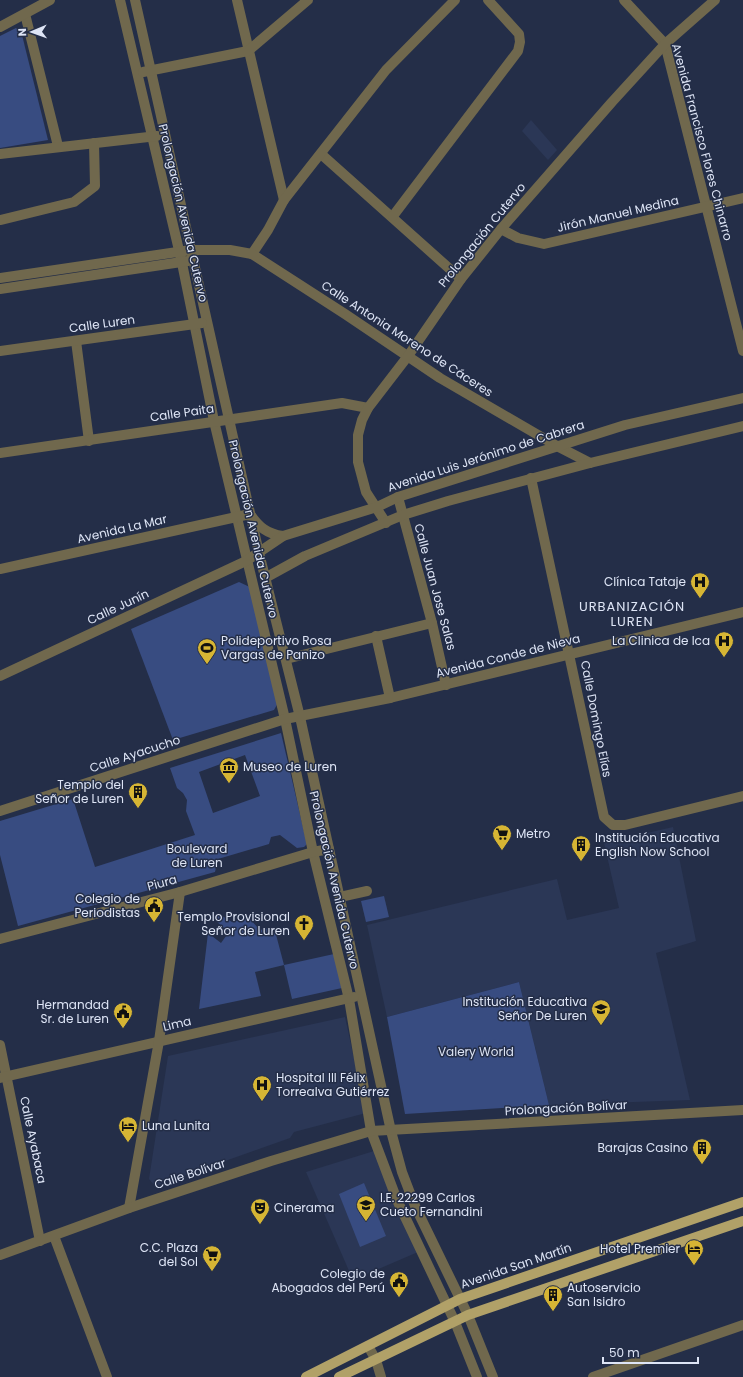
<svg xmlns="http://www.w3.org/2000/svg" width="743" height="1377" font-family="Poppins,sans-serif">
<style>
.built{fill:#2b3756}
.green{fill:#384c81;fill-rule:evenodd}
.lines{fill:none;stroke-linecap:round;stroke-linejoin:round}
.minor{stroke:#70684d;stroke-width:10}
.major{stroke:#b1a168;stroke-width:10}
.labels{text-anchor:middle;stroke-width:3;stroke-linejoin:round;paint-order:stroke}
.street-label{font-size:12px;fill:#dee5f6;stroke:#242e48}
.poi-label{font-size:12px;fill:#dee5f6;stroke:#242e48;text-anchor:end}
.park-label{font-size:12px;fill:#dce3f4;stroke:#242e48}
.neighbourhood-label{font-size:13px;letter-spacing:1px;fill:#dee5f6;stroke:#242e48}
</style>
<rect width="100%" height="100%" fill="#242e48"/>
<g class="built">
<polygon points="531,120 557,150 548,160 522,131"/>
<polygon points="673,827 696,941 656,953 690,1100 549,1105 519,982 387,1017 367,925 557,879 567,920 619,908 604,843"/>
<polygon points="345,1017 366,1113 294,1132 290,1138 155,1186 149,1179 168,1056"/>
<polygon points="374,1151 418,1252 353,1280 306,1172"/>
</g>
<g class="green">
<polygon points="16,28 21,31 48,140 0,148 0,36"/>
<polygon points="239,582 252,588 279,701 274,710 173,740 131,629"/>
<path d="M281 733 307 844 304 847 297 848 280 835 271 837 269 844 218 859 215 872 18 926 0 855V821L73 799 95 867 195 835 186 811 187 800 183 793 177 788 170 768ZM245 755 260 796 213 813 199 772Z"/>
<polygon points="384,896 389,917 366,922 361,901"/>
<polygon points="219,914 232,922 249,918 260,930 274,927 284,965 334,954 342,988 292,999 284,965 255,972 261,996 199,1009 208,933 221,943 229,932 210,916"/>
<polygon points="519,982 549,1105 405,1114 387,1017"/>
<polygon points="364,1183 386,1236 360,1247 339,1194"/>
</g>
<g class="lines">
<g class="minor">
<polyline points="120,0 182,263 214,421 285,719 313,852 349,999 371,1131 397,1200 455,1322 477,1377"/>
<polyline points="135,0 259,553 300,717 391,1131 402,1172 415,1206 468,1315 493,1377"/>
<polyline points="237,0 284,200"/>
<polyline points="624,0 665,44 743,351"/>
<polyline points="25,14 58,146"/>
<polyline points="0,27 50,0"/>
<polyline points="143,72 248,51 308,0"/>
<polyline points="0,154 157,136"/>
<polyline points="321,154 461,279"/>
<polyline points="393,216 518,51 520,42 519,34 488,0"/>
<polyline points="1,220 74,202 95,186 94,143"/>
<polyline points="501,229 518,238 544,244 743,198"/>
<polyline points="252,254 268,230 284,200 386,70 455,0"/>
<polyline points="0,278 191,250 230,250 252,254 345,314 440,378 557,446 590,463"/>
<polyline points="0,289 188,261"/>
<polyline points="76,341 89,441"/>
<polyline points="0,351 202,323"/>
<polyline points="0,453 342,403 368,408"/>
<polyline points="531,478 604,817 613,825 625,825 743,796"/>
<polyline points="398,497 432,623 446,685"/>
<polyline points="386,523 366,492 358,462 358,435 362,420 368,408 408,356 461,279 501,229 612,102 665,44 715,0"/>
<path d="M0 569 250 514C259 527 267 534 283 536"/>
<polyline points="265,578 305,556 403,515 448,501 590,463 743,426"/>
<polyline points="376,636 390,698"/>
<polyline points="286,659 432,623"/>
<polyline points="0,676 246,561 283,536 377,507 398,497 625,425 743,398"/>
<polyline points="0,811 285,719 390,698 743,612"/>
<polyline points="340,897 367,891"/>
<polyline points="0,939 180,892 313,852 329,849"/>
<polyline points="0,1045 40,1241"/>
<polyline points="0,1078 354,997"/>
<polyline points="129,1208 159,1041 180,892"/>
<polyline points="54,1236 107,1377"/>
<polyline points="0,1255 129,1208 271,1161 371,1131 743,1110"/>
<polyline points="368,1346 376,1360 381,1377"/>
<polyline points="593,1377 743,1325"/>
</g>
<g class="major">
<polyline points="306,1377 460,1299 743,1202"/>
<polyline points="339,1377 468,1315 743,1221"/>
</g>
</g>
<defs>
<symbol id="hospital-pin" viewBox="-11 -11 22 30"><path d="M0 17L-7.5 6A9.5 9.5 0 1 1 7.5 6Z" fill="#d6b534" stroke="#242e48"/><path d="M-5-5h3v3.5h4V-5h3V5h-3V1.5h-4V5h-3Z" fill="#111"/></symbol>
<symbol id="stadium-pin" viewBox="-11 -11 22 30"><path d="M0 17L-7.5 6A9.5 9.5 0 1 1 7.5 6Z" fill="#d6b534" stroke="#242e48"/><path d="M0-5a6.5 5 0 1 0 0 10a6.5 5 0 1 0 0-10ZM-3.5-1.8h7v3.6h-7Z" fill="#111"/></symbol>
<symbol id="museum-pin" viewBox="-11 -11 22 30"><path d="M0 17L-7.5 6A9.5 9.5 0 1 1 7.5 6Z" fill="#d6b534" stroke="#242e48"/><path d="M0-6L6-3V-2H-6V-3ZM-5-1h2V3h-2ZM-1-1h2V3h-2ZM3-1h2V3H3ZM-6 4H6V6H-6Z" fill="#111"/></symbol>
<symbol id="building-pin" viewBox="-11 -11 22 30"><path d="M0 17L-7.5 6A9.5 9.5 0 1 1 7.5 6Z" fill="#d6b534" stroke="#242e48"/><path d="M-4-6H4V6H1V3H-1V6H-4ZM-2.5-4.3h1.7v1.8h-1.7ZM.8-4.3h1.7v1.8H.8ZM-2.5-1h1.7V.8h-1.7ZM.8-1h1.7V.8H.8Z" fill="#111"/></symbol>
<symbol id="supermarket-pin" viewBox="-11 -11 22 30"><path d="M0 17L-7.5 6A9.5 9.5 0 1 1 7.5 6Z" fill="#d6b534" stroke="#242e48"/><path d="M-6-5.5h2.5l.6 2H6L4.5 2H-2.5L-4.4-4H-6ZM-1.5 3.2a1.3 1.3 0 1 0 .1 0ZM3 3.2a1.3 1.3 0 1 0 .1 0Z" fill="#111"/></symbol>
<symbol id="civic-pin" viewBox="-11 -11 22 30"><path d="M0 17L-7.5 6A9.5 9.5 0 1 1 7.5 6Z" fill="#d6b534" stroke="#242e48"/><path d="M-.6-6.5H3V-4.5H.6V-3L4-1V1h2V6H-6V1h2V-1L-.6-3ZM-1.2 2.5V6h2.4V2.5Z" fill="#111"/></symbol>
<symbol id="church-pin" viewBox="-11 -11 22 30"><path d="M0 17L-7.5 6A9.5 9.5 0 1 1 7.5 6Z" fill="#d6b534" stroke="#242e48"/><path d="M-1.2-6h2.4v3.5h3.3v2.4h-3.3V6h-2.4V-.1h-3.3v-2.4h3.3Z" fill="#111"/></symbol>
<symbol id="school-pin" viewBox="-11 -11 22 30"><path d="M0 17L-7.5 6A9.5 9.5 0 1 1 7.5 6Z" fill="#d6b534" stroke="#242e48"/><path d="M0-5L7-2L0 1L-7-2ZM-4 1L0 2.5L4 1V4Q0 6-4 4Z" fill="#111"/></symbol>
<symbol id="hotel-pin" viewBox="-11 -11 22 30"><path d="M0 17L-7.5 6A9.5 9.5 0 1 1 7.5 6Z" fill="#d6b534" stroke="#242e48"/><path d="M-6-4.5h1.5V1H6V5H4.5V3h-9V5H-6ZM-4 0a1.8 1.8 0 1 1 3.6 0ZM.5 0V-2.5h3Q6-2.5 6 0Z" fill="#111"/></symbol>
<symbol id="theatre-pin" viewBox="-11 -11 22 30"><path d="M0 17L-7.5 6A9.5 9.5 0 1 1 7.5 6Z" fill="#d6b534" stroke="#242e48"/><path d="M-5-5.5Q0-4 5-5.5V0Q5 5 0 6Q-5 5-5 0ZM-3.3-2.5H-1v1.5H-3.3ZM1-2.5H3.3v1.5H1ZM-2.8 1Q0 5.5 2.8 1Z" fill="#111"/></symbol>
</defs>
<g fill-rule="evenodd">
<use href="#hospital-pin" x="689" y="571" width="22" height="30"/>
<use href="#hospital-pin" x="713" y="630" width="22" height="30"/>
<use href="#stadium-pin" x="196" y="637" width="22" height="30"/>
<use href="#museum-pin" x="218" y="756" width="22" height="30"/>
<use href="#building-pin" x="127" y="781" width="22" height="30"/>
<use href="#supermarket-pin" x="491" y="823" width="22" height="30"/>
<use href="#building-pin" x="570" y="834" width="22" height="30"/>
<use href="#civic-pin" x="143" y="895" width="22" height="30"/>
<use href="#church-pin" x="293" y="913" width="22" height="30"/>
<use href="#school-pin" x="590" y="998" width="22" height="30"/>
<use href="#civic-pin" x="112" y="1001" width="22" height="30"/>
<use href="#hospital-pin" x="251" y="1074" width="22" height="30"/>
<use href="#hotel-pin" x="117" y="1115" width="22" height="30"/>
<use href="#building-pin" x="691" y="1137" width="22" height="30"/>
<use href="#school-pin" x="355" y="1194" width="22" height="30"/>
<use href="#theatre-pin" x="249" y="1197" width="22" height="30"/>
<use href="#hotel-pin" x="683" y="1238" width="22" height="30"/>
<use href="#supermarket-pin" x="201" y="1244" width="22" height="30"/>
<use href="#civic-pin" x="388" y="1270" width="22" height="30"/>
<use href="#building-pin" x="542" y="1284" width="22" height="30"/>
</g>
<g class="labels">
<g class="street-label">
<text transform="translate(702 142) rotate(75)" y="4">Avenida Francisco Flores Chinarro</text>
<text transform="translate(183 213) rotate(77)" y="4">Prolongación Avenida Cutervo</text>
<text transform="translate(618 214) rotate(-13)" y="4">Jirón Manuel Medina</text>
<text transform="translate(482 235) rotate(-51)" y="4">Prolongación Cutervo</text>
<text transform="translate(102 324) rotate(-8)" y="4">Calle Luren</text>
<text transform="translate(407 339) rotate(33)" y="4">Calle Antonia Moreno de Cáceres</text>
<text transform="translate(182 413) rotate(-8)" y="4">Calle Paita</text>
<text transform="translate(486 456) rotate(-18)" y="4">Avenida Luis Jerónimo de Cabrera</text>
<text transform="translate(122 529) rotate(-13)" y="4">Avenida La Mar</text>
<text transform="translate(253 529) rotate(77)" y="4">Prolongación Avenida Cutervo</text>
<text transform="translate(435 587) rotate(75)" y="4">Calle Juan Jose Salas</text>
<text transform="translate(118 607) rotate(-25)" y="4">Calle Junín</text>
<text transform="translate(508 656) rotate(-14)" y="4">Avenida Conde de Nieva</text>
<text transform="translate(596 719) rotate(79)" y="4">Calle Domingo Elías</text>
<text transform="translate(135 754) rotate(-18)" y="4">Calle Ayacucho</text>
<text transform="translate(334 880) rotate(77)" y="4">Prolongación Avenida Cutervo</text>
<text transform="translate(162 883) rotate(-15)" y="4">Piura</text>
<text transform="translate(177 1024) rotate(-13)" y="4">Lima</text>
<text transform="translate(566 1108) rotate(-3)" y="4">Prolongación Bolívar</text>
<text transform="translate(33 1140) rotate(78)" y="4">Calle Ayabaca</text>
<text transform="translate(190 1174) rotate(-18)" y="4">Calle Bolívar</text>
<text transform="translate(516 1266) rotate(-19)" y="4">Avenida San Martín</text>
</g>
<g class="poi-label">
<text x="686" y="586">Clínica Tataje</text>
<text x="221" y="645" text-anchor="start">Polideportivo Rosa<tspan x="221" dy="14">Vargas de Panizo</tspan></text>
<text x="710" y="645">La Clinica de Ica</text>
<text x="243" y="771" text-anchor="start">Museo de Luren</text>
<text x="124" y="789">Templo del<tspan x="124" dy="14">Señor de Luren</tspan></text>
<text x="516" y="838" text-anchor="start">Metro</text>
<text x="595" y="842" text-anchor="start">Institución Educativa<tspan x="595" dy="14">English Now School</tspan></text>
<text x="140" y="903">Colegio de<tspan x="140" dy="14">Periodistas</tspan></text>
<text x="290" y="921">Templo Provisional<tspan x="290" dy="14">Señor de Luren</tspan></text>
<text x="587" y="1006">Institución Educativa<tspan x="587" dy="14">Señor De Luren</tspan></text>
<text x="109" y="1009">Hermandad<tspan x="109" dy="14">Sr. de Luren</tspan></text>
<text x="276" y="1082" text-anchor="start">Hospital III Félix<tspan x="276" dy="14">Torrealva Gutiérrez</tspan></text>
<text x="142" y="1130" text-anchor="start">Luna Lunita</text>
<text x="688" y="1152">Barajas Casino</text>
<text x="380" y="1202" text-anchor="start">I.E. 22299 Carlos<tspan x="380" dy="14">Cueto Fernandini</tspan></text>
<text x="274" y="1212" text-anchor="start">Cinerama</text>
<text x="198" y="1252">C.C. Plaza<tspan x="198" dy="14">del Sol</tspan></text>
<text x="680" y="1253">Hotel Premier</text>
<text x="385" y="1278">Colegio de<tspan x="385" dy="14">Abogados del Perú</tspan></text>
<text x="567" y="1292" text-anchor="start">Autoservicio<tspan x="567" dy="14">San Isidro</tspan></text>
</g>
<g class="park-label">
<text x="197" y="853">Boulevard<tspan x="197" dy="14">de Luren</tspan></text>
<text x="476" y="1056">Valery World</text>
</g>
<g class="neighbourhood-label">
<text x="632" y="611">URBANIZACIÓN<tspan x="632" dy="15">LUREN</tspan></text>
</g>
</g>
<g transform="translate(32 32) rotate(268)" stroke="#242e48" stroke-width="3" paint-order="stroke">
<path d="M0-3L7 15L0 10L-7 15Z" fill="#dee5f6"/>
<text y="-6" font-size="11" font-weight="bold" text-anchor="middle" fill="#dee5f6">N</text>
</g>
<path d="M603 1357v6h95v-6" fill="none" stroke="#dee5f6" stroke-width="2"/>
<text x="609" y="1357" font-size="12" fill="#dee5f6" stroke="#242e48" stroke-width="3" paint-order="stroke">50 m</text>
</svg>
